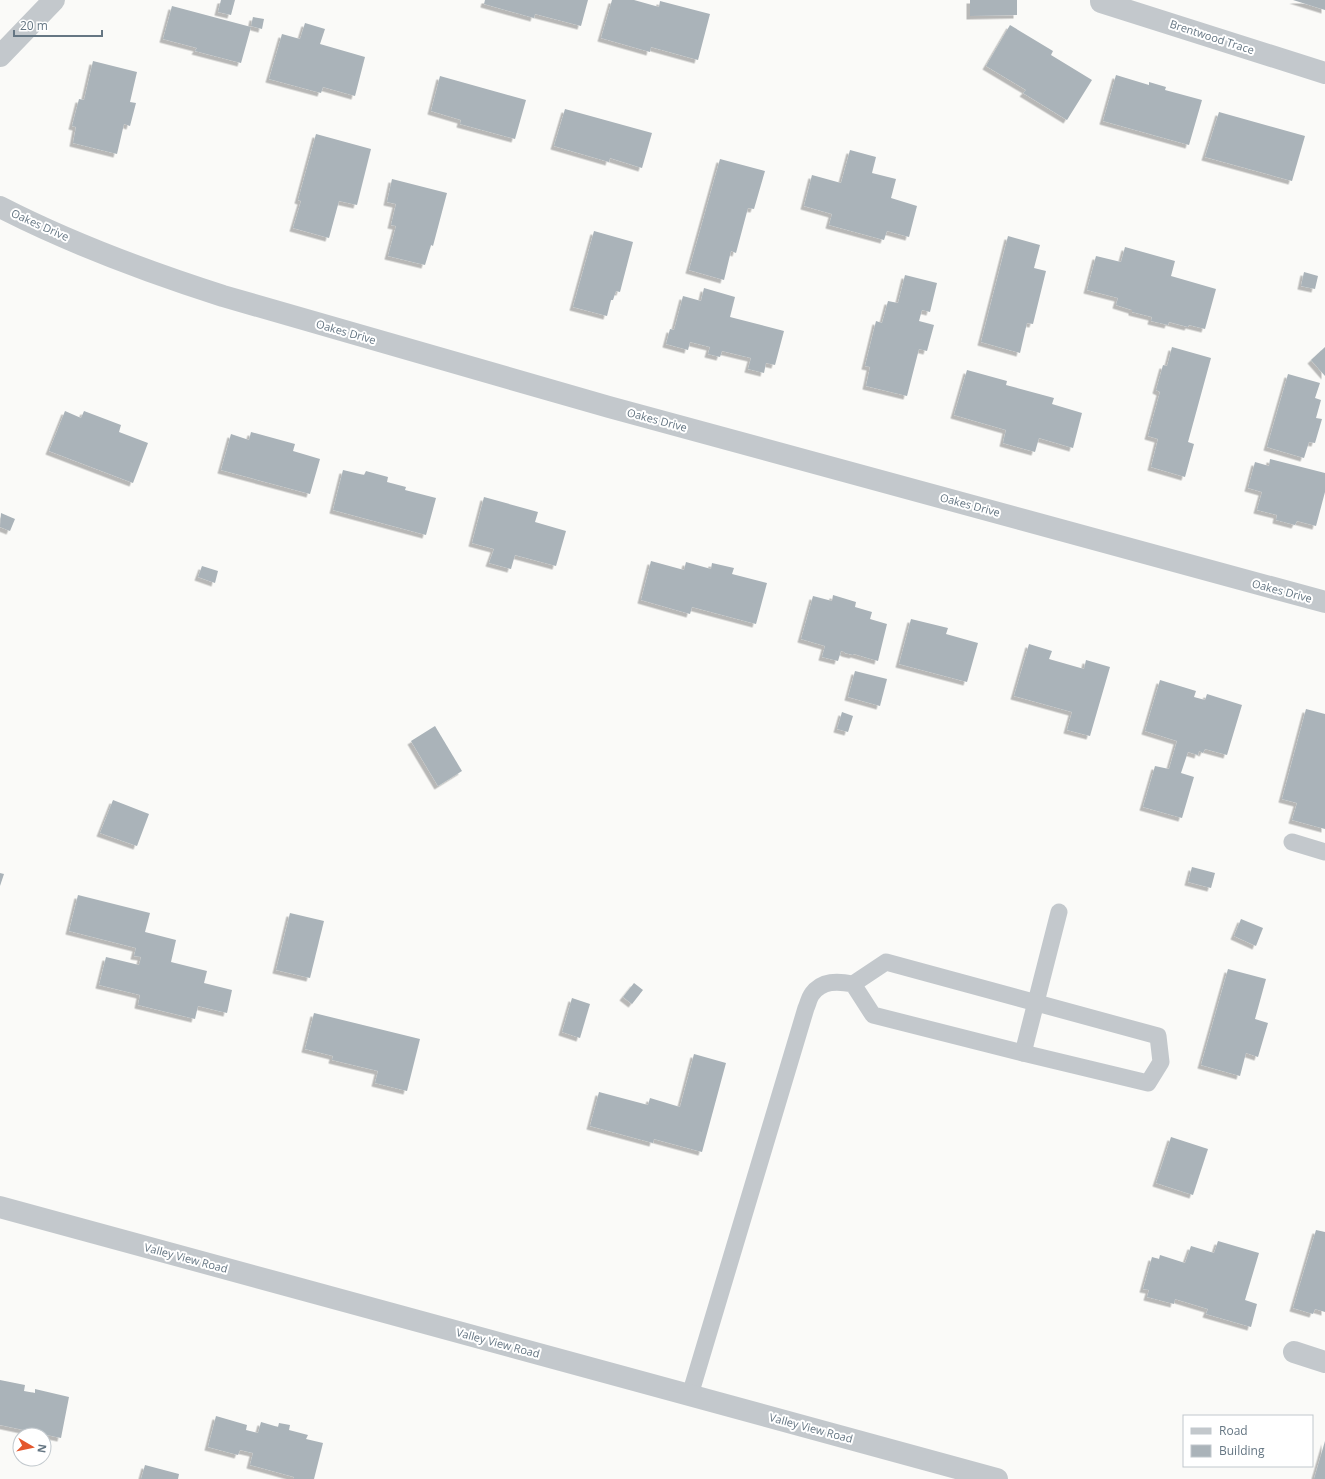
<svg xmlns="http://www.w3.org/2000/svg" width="1325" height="1479" font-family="'Open Sans',sans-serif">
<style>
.building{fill:#aab3b9;filter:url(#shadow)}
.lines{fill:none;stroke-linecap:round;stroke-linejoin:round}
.service{stroke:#c3c8cc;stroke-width:17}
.minor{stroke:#c3c8cc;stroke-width:22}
.labels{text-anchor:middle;stroke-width:4;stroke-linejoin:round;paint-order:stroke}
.street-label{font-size:11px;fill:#657683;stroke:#fff}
</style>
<defs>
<filter id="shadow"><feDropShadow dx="-3.5" dy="3.5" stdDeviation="0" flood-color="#0004"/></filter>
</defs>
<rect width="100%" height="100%" fill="#fafaf8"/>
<g class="building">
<polygon points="221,0 235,0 231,15 218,12"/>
<polygon points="485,0 588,0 581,26 535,14 534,18 484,4"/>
<polygon points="612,0 634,0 659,7 660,1 710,14 698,60 651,47 650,52 601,38"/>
<polygon points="970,0 1017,0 1017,15 970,16"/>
<polygon points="1293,0 1325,0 1325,10"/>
<polygon points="172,6 251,27 241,63 195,51 197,48 163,39"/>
<polygon points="253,17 264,19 262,29 251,26"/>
<polygon points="305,23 325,29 320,44 365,57 355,96 323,87 321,93 269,79 282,34 300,39"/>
<polygon points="1010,25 1053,51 1051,55 1092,80 1067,120 1023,93 1026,90 986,66"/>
<polygon points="93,61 137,72 130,102 136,103 130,126 124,124 117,154 73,143 76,127 72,126 79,99 84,100"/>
<polygon points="1116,75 1149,85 1149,82 1166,87 1165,90 1202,100 1189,145 1103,121"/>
<polygon points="440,76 526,100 515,139 460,124 461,120 431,111"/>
<polygon points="565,109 652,133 642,168 610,158 609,162 554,146"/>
<polygon points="1219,112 1305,136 1292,181 1205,157"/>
<polygon points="316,134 371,149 357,205 339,201 329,238 293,228 301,201 298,200"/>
<polygon points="850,150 876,157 872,173 896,179 891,198 917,206 909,237 887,231 884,240 829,225 832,214 804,206 812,175 841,183"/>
<polygon points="720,159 765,171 754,209 748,208 736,253 731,251 724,280 689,270"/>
<polygon points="392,179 447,193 433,246 431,245 425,265 388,256 396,226 391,225 396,204 387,202"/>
<polygon points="594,231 633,242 620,292 616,291 613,300 611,300 607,316 573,307"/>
<polygon points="1008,236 1040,245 1034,268 1046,271 1033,324 1027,323 1020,353 981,342"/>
<polygon points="1125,247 1175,261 1171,276 1216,289 1205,329 1189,325 1188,327 1169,322 1168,325 1151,321 1152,317 1132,312 1132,310 1116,305 1118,298 1087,290 1096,256 1121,262"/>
<polygon points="1304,272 1318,276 1315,289 1301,286"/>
<polygon points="905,275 937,283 930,312 922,310 919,321 934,325 927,351 919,349 907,396 866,386 870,367 865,366 876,321 882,323 888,301 898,303"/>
<polygon points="704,288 735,297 730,317 784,331 775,365 766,363 764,373 748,369 751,358 722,351 720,357 708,354 710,347 690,342 688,350 666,344 670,329 674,330 683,296 701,301"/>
<polygon points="1172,347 1211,358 1188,442 1194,444 1185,477 1151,467 1158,439 1148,436 1160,392 1156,390 1163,365 1167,366"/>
<polygon points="1325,347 1325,376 1311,360"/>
<polygon points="967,370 1007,381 1006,385 1054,398 1052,404 1082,413 1073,448 1039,438 1035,452 1003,443 1006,430 954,415"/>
<polygon points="1288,374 1320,383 1315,398 1321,400 1316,418 1322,419 1315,443 1309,442 1304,458 1267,447"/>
<polygon points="65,411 81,418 84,411 121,425 119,432 148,443 133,483 49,451"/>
<polygon points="251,432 295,444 293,451 320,459 310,494 221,470 231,434 249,440"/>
<polygon points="1270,459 1325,473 1325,492 1316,526 1297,521 1295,525 1276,520 1277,515 1257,510 1262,492 1248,488 1255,462 1269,466"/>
<polygon points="343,470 364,475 366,471 388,477 387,482 406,487 405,490 436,498 426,535 333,510"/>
<polygon points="484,497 538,512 535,522 566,531 556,566 515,555 511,569 489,563 494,549 472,543"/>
<polygon points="1,513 15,519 10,531 0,527"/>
<polygon points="651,561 684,570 686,562 711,569 712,563 734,568 732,574 767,583 756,624 692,607 690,614 641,600"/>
<polygon points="202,566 218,571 215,583 198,577"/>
<polygon points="833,595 856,602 855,607 872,612 870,619 887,624 878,661 854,654 853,655 845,653 844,652 841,651 838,661 822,657 825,646 801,639 813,596 832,601"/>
<polygon points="911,619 948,628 946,634 978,643 967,682 899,664"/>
<polygon points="1029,644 1052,651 1049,659 1084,669 1086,660 1110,667 1090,736 1067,730 1072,712 1014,696"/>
<polygon points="855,671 887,679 880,706 848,697"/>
<polygon points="1160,680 1196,691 1194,697 1205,700 1207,694 1242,705 1227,755 1205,749 1203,753 1199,751 1198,755 1188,752 1181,773 1194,777 1182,818 1143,807 1155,766 1169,769 1177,741 1145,731"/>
<polygon points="1306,709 1325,714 1325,829 1292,820 1297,803 1282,799"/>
<polygon points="842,712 853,716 848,732 837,729"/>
<polygon points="435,726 462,771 438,786 411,741"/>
<polygon points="113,800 149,814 137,846 100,833"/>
<polygon points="1192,867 1215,873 1211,888 1188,882"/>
<polygon points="0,873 4,874 0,886"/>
<polygon points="78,895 150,913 145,932 176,940 171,962 207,971 204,983 232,990 227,1013 198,1006 195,1019 138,1005 140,995 99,985 106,957 139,965 141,957 134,956 136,948 69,931"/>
<polygon points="290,913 324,921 310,978 276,970"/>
<polygon points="1241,919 1263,928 1256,946 1234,936"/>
<polygon points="1228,969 1266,979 1255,1019 1268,1023 1258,1057 1246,1053 1240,1076 1201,1065"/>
<polygon points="634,983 643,990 632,1004 623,997"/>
<polygon points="572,998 590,1004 580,1038 562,1032"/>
<polygon points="314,1013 420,1039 407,1091 375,1083 378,1071 332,1060 333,1056 305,1049"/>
<polygon points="694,1054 726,1063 702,1152 654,1139 653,1143 590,1126 599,1092 648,1105 650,1098 680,1107"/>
<polygon points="1171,1137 1208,1149 1193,1195 1156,1183"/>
<polygon points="1316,1230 1325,1232 1325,1312 1315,1309 1313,1314 1293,1308"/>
<polygon points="1218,1241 1259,1253 1245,1300 1257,1304 1251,1327 1206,1314 1208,1309 1175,1299 1174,1304 1147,1297 1149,1290 1143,1289 1152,1257 1159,1259 1160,1255 1185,1263 1191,1246 1214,1253"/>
<polygon points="0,1380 25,1385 24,1391 35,1393 35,1389 69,1397 61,1438 0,1425"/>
<polygon points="216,1416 247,1425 246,1430 258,1433 261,1422 278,1427 279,1423 290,1425 289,1430 308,1435 306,1439 323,1443 314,1479 293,1479 294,1477 250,1465 253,1453 240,1450 238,1455 208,1447"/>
<polygon points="1325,1441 1325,1479 1314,1479"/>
<polygon points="145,1465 179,1474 178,1479 141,1479"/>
</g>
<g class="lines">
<g class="service">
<polyline points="1292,842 1325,852"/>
<polyline points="1023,1053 1059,912"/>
<path d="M690 1395 806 1008C808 1004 809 998 812 994 822 980 838 981 853 984L886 962 1158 1036 1161 1062 1148 1083 1023 1053 873 1015 853 984"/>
</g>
<g class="minor">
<polyline points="1101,0 1101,2 1325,73"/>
<polyline points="0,56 54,0"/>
<path d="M0 207C70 243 148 272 223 296L609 407 1325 602"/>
<polyline points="0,1207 997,1479"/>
<polyline points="1294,1352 1325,1362"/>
</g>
</g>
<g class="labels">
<g class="street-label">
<text transform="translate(1212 37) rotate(18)" y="4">Brentwood Trace</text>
<text transform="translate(40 225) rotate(24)" y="4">Oakes Drive</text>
<text transform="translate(346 332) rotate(16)" y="4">Oakes Drive</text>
<text transform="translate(657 420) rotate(15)" y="4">Oakes Drive</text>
<text transform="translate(970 505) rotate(15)" y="4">Oakes Drive</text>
<text transform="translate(1282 591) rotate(15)" y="4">Oakes Drive</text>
<text transform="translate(186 1258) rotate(15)" y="4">Valley View Road</text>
<text transform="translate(498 1343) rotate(15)" y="4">Valley View Road</text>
<text transform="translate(811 1428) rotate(15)" y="4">Valley View Road</text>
</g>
</g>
<rect x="1183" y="1415" width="130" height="52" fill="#ffffff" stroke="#c1c8cd"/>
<rect x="1191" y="1428" width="20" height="6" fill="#c3c8cc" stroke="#c1c8cd"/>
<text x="1219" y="1435" font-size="12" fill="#657683">Road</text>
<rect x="1191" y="1445" width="20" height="12" fill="#aab3b9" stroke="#c1c8cd"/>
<text x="1219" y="1455" font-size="12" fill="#657683">Building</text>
<g transform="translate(32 1447) rotate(99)"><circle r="19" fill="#ffffff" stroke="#c1c8cd"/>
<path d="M0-3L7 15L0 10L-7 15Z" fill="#e4572e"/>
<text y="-6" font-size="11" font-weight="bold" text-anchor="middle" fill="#657683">N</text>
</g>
<path d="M14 30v6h88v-6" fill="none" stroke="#657683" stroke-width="2"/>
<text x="20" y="30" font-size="12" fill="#657683" stroke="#ffffff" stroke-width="3" paint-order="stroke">20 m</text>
</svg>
